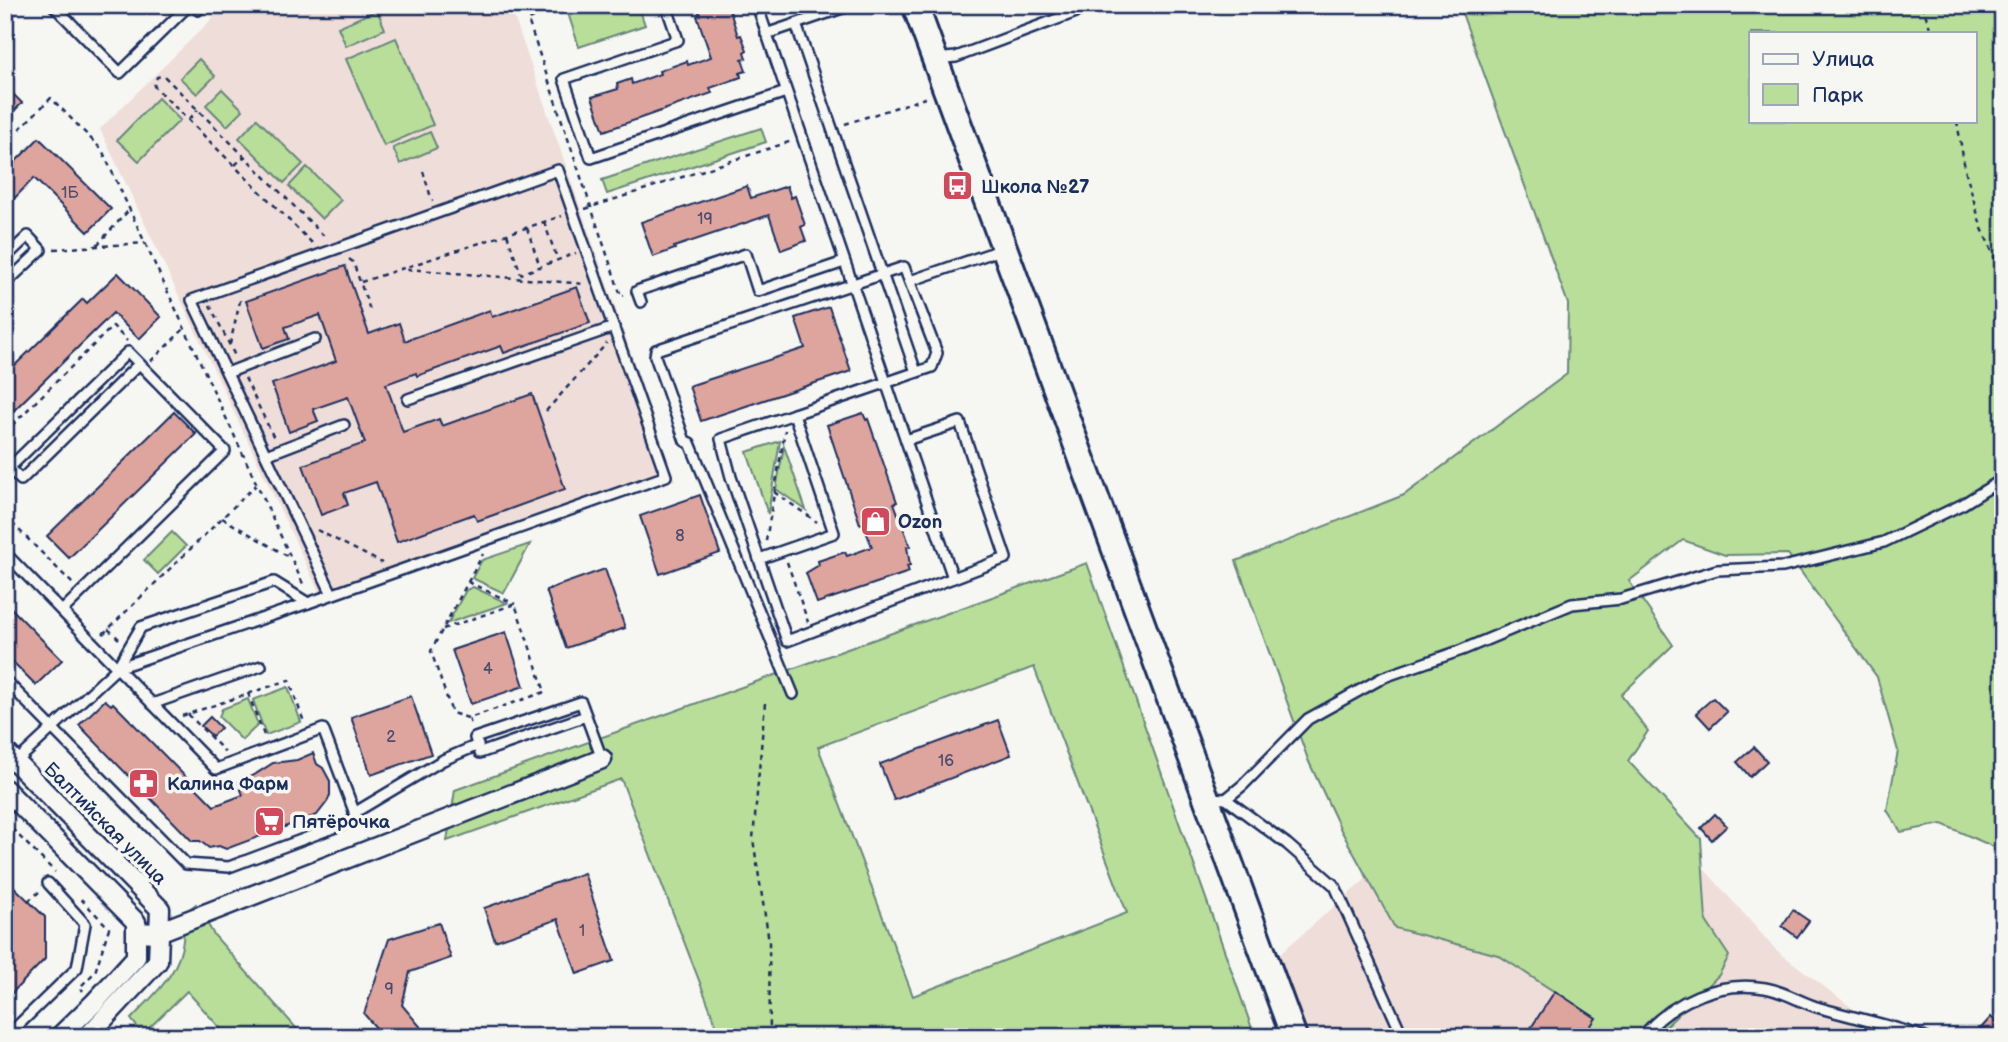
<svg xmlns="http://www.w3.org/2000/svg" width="2008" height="1042" font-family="'Balsamiq Sans',sans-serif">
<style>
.built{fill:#efddd9}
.green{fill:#b8de9a;stroke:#6a867c;stroke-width:2;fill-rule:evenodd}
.building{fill:#dea49e;stroke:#1b2f5e;stroke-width:2}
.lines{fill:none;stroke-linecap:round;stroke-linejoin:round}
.lane-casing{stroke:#1b2f5e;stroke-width:14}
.street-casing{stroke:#1b2f5e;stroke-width:23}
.secondary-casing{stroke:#1b2f5e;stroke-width:30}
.path{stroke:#1b2f5e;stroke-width:2.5;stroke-dasharray:5 5;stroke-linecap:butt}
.lane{stroke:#f6f6f2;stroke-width:9}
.street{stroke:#f6f6f2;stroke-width:18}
.secondary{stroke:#f6f6f2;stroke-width:24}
.labels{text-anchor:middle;stroke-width:7;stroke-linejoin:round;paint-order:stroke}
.number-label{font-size:16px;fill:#4c4c6e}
.poi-label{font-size:19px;font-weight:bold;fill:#1b2f5e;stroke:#f6f6f2;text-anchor:start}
.street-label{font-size:19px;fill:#1b2f5e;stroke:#f6f6f2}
</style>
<rect width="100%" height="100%" fill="#f6f6f2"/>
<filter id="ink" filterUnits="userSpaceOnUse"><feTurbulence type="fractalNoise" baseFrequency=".0143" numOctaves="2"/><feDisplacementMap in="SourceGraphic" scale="14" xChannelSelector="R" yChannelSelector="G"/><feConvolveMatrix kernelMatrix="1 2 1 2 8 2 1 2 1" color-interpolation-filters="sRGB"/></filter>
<g filter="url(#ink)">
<g class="built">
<polygon points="226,5 510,5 675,480 322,598 100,129"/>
<polygon points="1529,671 1775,949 1890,1037 1307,1037 1275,958 1367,878"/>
</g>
<g class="green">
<polygon points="582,5 638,5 645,25 579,47 567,10"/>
<path d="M1459 5H2003V851L1942 824 1901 832 1887 810 1898 751 1877 677 1788 554 1725 555 1683 540 1629 581 1673 645 1621 695 1648 731 1628 761 1701 839 1706 921 1729 956 1719 975 1655 1037H1583L1595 1018 1498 955 1395 928 1341 830 1309 762 1236 561 1404 495 1567 374 1568 304ZM1751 33H1975V121H1751Z"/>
<polygon points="377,10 385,29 346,46 338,27"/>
<polygon points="396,38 433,125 384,146 346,59"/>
<polygon points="199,59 215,76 197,94 180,78"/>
<polygon points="222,89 243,110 227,126 206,105"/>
<polygon points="158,98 180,120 139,161 117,140"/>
<polygon points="257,119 303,164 284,183 239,138"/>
<polygon points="761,128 766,142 607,194 602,180"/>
<polygon points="430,132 437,148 400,164 393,148"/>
<polygon points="307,167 341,200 322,219 289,186"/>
<polygon points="780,441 768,514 747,452"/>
<polygon points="784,446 806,510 776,489"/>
<polygon points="172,532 186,546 158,574 144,560"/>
<polygon points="530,544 504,593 472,578 482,560"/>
<path d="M1087 563 1255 1037H721L621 779 447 841 455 790ZM1034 667 1127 913 913 996 818 747Z"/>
<polygon points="473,587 507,603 448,623 466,590"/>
<polygon points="288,687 301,722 266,735 253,700"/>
<polygon points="248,699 258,725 242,740 219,717 222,709"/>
<path d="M196 904 214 935 304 1037H228L187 991 143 1034 131 1019C164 984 189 965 183 914Z"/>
</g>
<g class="building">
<polygon points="697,5 728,5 738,36 741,35 747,50 744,52 746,58 742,59 746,71 740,73 741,77 710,88 712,93 604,131 592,97 618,89 617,84 631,79 632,84 660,74 659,71 687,61 688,65 711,57 697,16 700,15"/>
<polygon points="5,86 22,103 5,120"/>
<polygon points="39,138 111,209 88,232 34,178 5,208 5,172"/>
<polygon points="747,186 751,198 787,186 791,198 795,196 805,225 801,227 806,241 781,250 769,215 674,247 675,249 653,257 641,222"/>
<polygon points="345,266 369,334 399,323 405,341 490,310 492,317 577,287 590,323 504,353 501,346 417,376 416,373 386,384 403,432 439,419 442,426 532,394 565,489 477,521 474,514 397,542 376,482 344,493 348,505 321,515 303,465 365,443 348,397 313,409 318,421 289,432 272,384 336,361 320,315 285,327 289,339 263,348 246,301"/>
<polygon points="118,273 161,317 139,339 113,313 5,419 5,375 83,299 87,303"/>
<polygon points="829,307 851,371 701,421 689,386 805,348 795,318"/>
<polygon points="174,412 196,434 69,558 47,536"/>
<polygon points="863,413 866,420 868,419 897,502 894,503 910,546 907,547 910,565 907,566 909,572 817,603 806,573 819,565 818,561 845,552 847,556 872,547 863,523 860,524 827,425"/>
<polygon points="700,495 720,553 660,574 640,516"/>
<polygon points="605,569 625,628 566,648 546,590"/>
<polygon points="5,602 62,660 36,685 5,654"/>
<polygon points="506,632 524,686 471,704 452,650"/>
<polygon points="411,696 431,754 371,775 351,717"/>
<polygon points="1713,698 1727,712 1710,728 1696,713"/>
<polygon points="105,700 111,705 113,703 214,806 243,795 238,782 254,775 273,763 297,760 313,753 317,764 323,768 330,781 330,795 327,802 317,815 226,849 219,846 209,848 200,841 192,841 79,725"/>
<polygon points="210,717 221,728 212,736 201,726"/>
<polygon points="998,720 1011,755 894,800 880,764"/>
<polygon points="1754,747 1767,761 1750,777 1737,762"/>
<polygon points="1715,814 1727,826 1712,840 1701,828"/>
<polygon points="584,873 614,961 577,974 558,919 495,941 484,908"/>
<polygon points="5,878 45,917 45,959 5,1000 5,955 13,947 13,932 5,924"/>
<polygon points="1793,910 1809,921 1797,937 1782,926"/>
<polygon points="439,923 451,958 410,972 402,1005 429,1037 384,1037 364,1014 389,939"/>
<polygon points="1555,991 1596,1018 1583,1037 1525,1037"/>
<polygon points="1991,1017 2003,1028 2003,1037 1973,1037"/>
</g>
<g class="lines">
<defs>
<g id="lane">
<polyline points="53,5 120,73 189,5"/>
<polyline points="194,5 198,10 202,5"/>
<polyline points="666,5 678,40 564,79 591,158 786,92"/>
<polyline points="757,5 953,578"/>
<polyline points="796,24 916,372"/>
<polyline points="766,34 851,5"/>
<polyline points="935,59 956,57 1095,5"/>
<polyline points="5,258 28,236 41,250 5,284"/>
<polyline points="910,281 1003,249"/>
<polyline points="641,302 637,291 746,254 758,291 844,262"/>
<polyline points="227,373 315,339"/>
<polyline points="408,399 614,327"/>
<polyline points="266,455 344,425"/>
<polyline points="9,468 21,480 139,364"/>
<polyline points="5,472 128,352 225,451 62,611"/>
<polyline points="5,553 216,769 323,729 357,819 229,867 186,864 5,680"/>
<polyline points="759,559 731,477 721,439 794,414"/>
<polyline points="117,668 308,603 666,476 558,170 192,300 332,594"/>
<polyline points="793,694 690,443 685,441 655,356 656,350 904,267 937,353 932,367 794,414 834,533 759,559 787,641 1006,558 960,422 906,440"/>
<polyline points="152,704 261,666"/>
<polyline points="586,716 480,753 475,738 581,702 602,759"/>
<polyline points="16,762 117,668 141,627 274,582 308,603"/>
<polyline points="1210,798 1226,799 1243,785 1308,719 1384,677 1462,650 1572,604 1621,599 1717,570 1783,567 1884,542 1963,504 2003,479"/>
<polyline points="1226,799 1287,844 1335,886 1403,1037"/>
<polyline points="354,813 443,760 478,745"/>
<polyline points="6,1037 77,968 85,924 48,883"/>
<path d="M1642 1037C1672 1001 1719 980 1765 988 1784 991 1802 1003 1820 1008 1855 1018 1890 1025 1924 1037"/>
</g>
<g id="street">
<polyline points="5,751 160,909 158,961 87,1037"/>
<polyline points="5,789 136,922 136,957 94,1003 59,1037"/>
<polyline points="138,932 156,933 602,759"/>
</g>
<polyline id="secondary" points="915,5 1294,1037"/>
</defs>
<use href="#lane" class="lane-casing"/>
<use href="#street" class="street-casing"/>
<use href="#secondary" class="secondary-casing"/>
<g class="path">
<polyline points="572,5 528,20 621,296 624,295"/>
<polyline points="1922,5 1932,33"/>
<polyline points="189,119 198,110"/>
<polyline points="1957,121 1965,169 1981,226 2003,277"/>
<polyline points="845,124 928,97"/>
<polyline points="5,143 51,98 102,150 304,586"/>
<polyline points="235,165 245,156"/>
<polyline points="423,171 432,201"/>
<polyline points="585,209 792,141"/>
<polyline points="544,222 558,261"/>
<polyline points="527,228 540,267"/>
<polyline points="507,234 521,274 576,253"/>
<polyline points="312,243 154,86 157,77 164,76 326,238"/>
<polyline points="97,245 129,210"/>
<polyline points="54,249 145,243"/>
<polyline points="349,259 353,262 370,310"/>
<polyline points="407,269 585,284"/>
<polyline points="361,282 562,216"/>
<polyline points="210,305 235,356"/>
<polyline points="230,344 241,297"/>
<polyline points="151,361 184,329"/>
<polyline points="245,378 274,438"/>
<polyline points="546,411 607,343"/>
<polyline points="5,432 113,326 127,341"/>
<polyline points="774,492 817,522"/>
<polyline points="5,516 74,585"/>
<polyline points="222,518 289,557"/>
<polyline points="317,530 382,563"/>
<polyline points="766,541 785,430"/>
<polyline points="787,562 808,622"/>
<polyline points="468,582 515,604"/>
<polyline points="108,629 119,639"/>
<polyline points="443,629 515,604 545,692 469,718 471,725"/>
<polyline points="103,634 256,485"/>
<polyline points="248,693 265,738"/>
<polyline points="765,703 753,839 769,941 770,1037"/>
<polyline points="188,714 225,752"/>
<polyline points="182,716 289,680 304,722"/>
<polyline points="468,718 452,713 431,651 483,554"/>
<polyline points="5,822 55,872"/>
<polyline points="81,899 109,928 95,972 80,987 83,991"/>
<polyline points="28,901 39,892"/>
<polyline points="119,1029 124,1035 123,1037"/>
</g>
<use href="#lane" class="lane"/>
<use href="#street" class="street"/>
<use href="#secondary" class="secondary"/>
</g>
</g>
<defs>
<symbol id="bus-square" viewBox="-11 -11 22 22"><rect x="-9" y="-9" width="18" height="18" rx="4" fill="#d1495b" stroke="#f6f6f2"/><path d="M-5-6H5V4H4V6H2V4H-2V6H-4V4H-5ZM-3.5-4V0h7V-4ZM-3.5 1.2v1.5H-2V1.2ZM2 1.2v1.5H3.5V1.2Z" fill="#fff"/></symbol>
<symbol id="shop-square" viewBox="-11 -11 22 22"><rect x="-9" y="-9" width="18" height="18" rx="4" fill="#d1495b" stroke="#f6f6f2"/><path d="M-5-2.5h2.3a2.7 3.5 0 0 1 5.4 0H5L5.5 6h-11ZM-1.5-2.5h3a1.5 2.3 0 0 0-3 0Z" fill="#fff"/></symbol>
<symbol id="pharmacy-square" viewBox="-11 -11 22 22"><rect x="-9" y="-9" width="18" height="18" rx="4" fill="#d1495b" stroke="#f6f6f2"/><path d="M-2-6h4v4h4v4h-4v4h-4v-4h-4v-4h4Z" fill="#fff"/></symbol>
<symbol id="supermarket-square" viewBox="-11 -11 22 22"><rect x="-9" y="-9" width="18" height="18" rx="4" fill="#d1495b" stroke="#f6f6f2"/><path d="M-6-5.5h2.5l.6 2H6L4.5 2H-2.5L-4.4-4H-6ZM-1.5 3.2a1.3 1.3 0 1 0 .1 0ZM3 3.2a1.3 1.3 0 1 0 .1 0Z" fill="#fff"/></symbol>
</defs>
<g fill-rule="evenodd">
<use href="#bus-square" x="940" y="168" width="35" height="35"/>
<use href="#shop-square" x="858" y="504" width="35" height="35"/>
<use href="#pharmacy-square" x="126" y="766" width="35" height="35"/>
<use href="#supermarket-square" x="252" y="804" width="35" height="35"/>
</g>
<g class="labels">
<g class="number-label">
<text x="70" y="198">1Б</text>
<text x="705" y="224">19</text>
<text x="680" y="541">8</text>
<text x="488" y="674">4</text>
<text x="391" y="742">2</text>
<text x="946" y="766">16</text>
<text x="582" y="936">1</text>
<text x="389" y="994">9</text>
</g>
<g class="poi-label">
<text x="981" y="193">Школа №27</text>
<text x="898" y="528">Ozon</text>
<text x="167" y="790">Калина Фарм</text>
<text x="292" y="828">Пятёрочка</text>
</g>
<g class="street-label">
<text transform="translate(106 823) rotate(45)" y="7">Балтийская улица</text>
</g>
</g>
<rect width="2008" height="1042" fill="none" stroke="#f6f6f2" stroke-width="28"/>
<rect x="14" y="14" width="1980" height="1014" fill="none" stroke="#1b2f5e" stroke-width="2.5" filter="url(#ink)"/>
<rect x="1749" y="32" width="228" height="91" fill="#f6f6f2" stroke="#9ea6b7" stroke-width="2"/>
<rect x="1763" y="54" width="35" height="10" fill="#f6f6f2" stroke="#9ea6b7" stroke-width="2"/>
<text x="1812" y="66" font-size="21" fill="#1b2f5e">Улица</text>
<rect x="1763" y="84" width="35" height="21" fill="#b8de9a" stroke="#9ea6b7" stroke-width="2"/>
<text x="1812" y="102" font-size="21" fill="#1b2f5e">Парк</text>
</svg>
